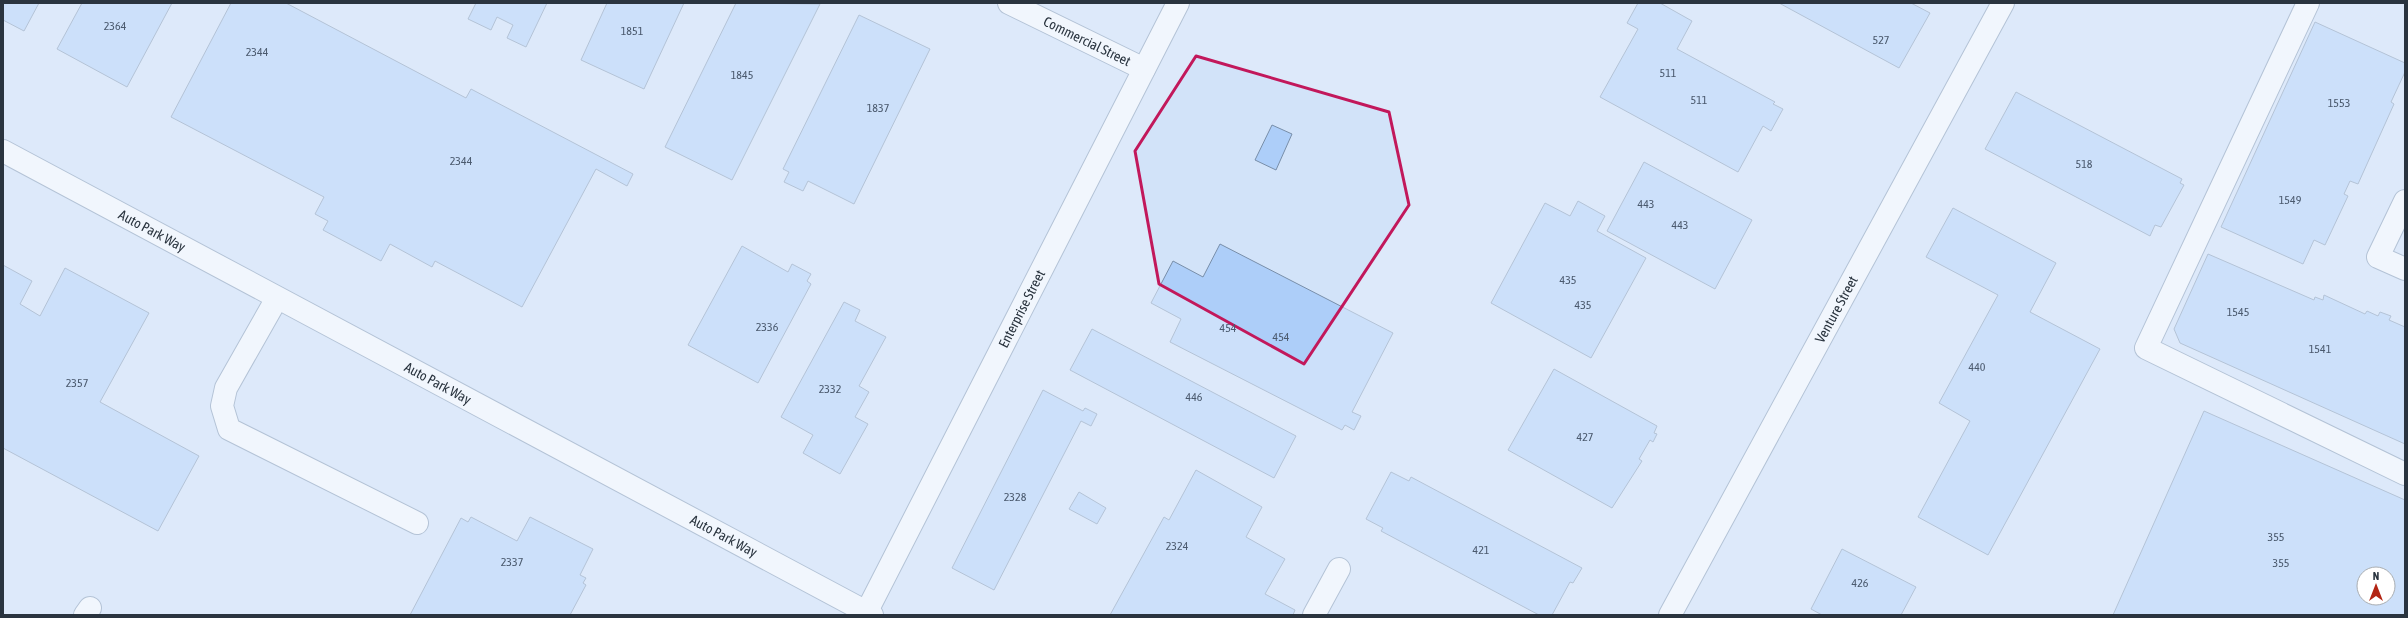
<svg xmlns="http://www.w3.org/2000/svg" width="2408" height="618" font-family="'Asap Condensed',sans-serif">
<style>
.built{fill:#d2e3f9;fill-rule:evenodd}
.building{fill:#adcef9;stroke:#788ea9;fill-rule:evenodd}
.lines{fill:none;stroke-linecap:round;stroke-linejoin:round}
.minor-casing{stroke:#788ea9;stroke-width:24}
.major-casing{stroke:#788ea9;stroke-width:24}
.minor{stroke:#fff;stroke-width:22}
.major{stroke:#fff;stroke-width:22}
.marked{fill:none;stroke:#c2185b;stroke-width:3;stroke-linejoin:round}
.labels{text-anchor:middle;stroke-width:3;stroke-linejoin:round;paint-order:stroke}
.number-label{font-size:12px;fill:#4b5a6e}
.street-label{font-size:14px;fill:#2a343f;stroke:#fff}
</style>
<rect width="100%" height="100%" fill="#e6effb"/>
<path class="built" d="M3 3H2405V615H3ZM2364 574H2388V598H2364Z"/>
<g class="building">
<polygon points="3,3 39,3 24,31 3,20"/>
<polygon points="82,3 172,3 127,87 57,49"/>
<polygon points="231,3 286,3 466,98 471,89 633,174 627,186 596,169 522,307 435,261 432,267 390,244 381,261 323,230 328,221 315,214 324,197 171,117"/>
<polygon points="476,3 547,3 526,47 507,38 513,25 497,17 491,30 468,19"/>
<polygon points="607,3 684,3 644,89 581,60"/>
<polygon points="736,3 820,4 732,180 665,147"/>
<polygon points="1638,3 1660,3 1692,21 1677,49 1775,102 1773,104 1783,109 1771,131 1763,126 1738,172 1600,97 1638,29 1627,23"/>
<polygon points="1779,3 1911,3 1930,13 1899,68"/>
<polygon points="859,15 930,49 854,204 808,181 803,191 784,182 789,172 783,169"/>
<polygon points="2315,22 2405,63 2405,72 2391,102 2394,104 2358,184 2350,181 2344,194 2348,196 2325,245 2314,240 2303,264 2221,227"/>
<polygon points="2016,92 2182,179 2180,183 2184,185 2161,227 2155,225 2150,236 1985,149"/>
<polygon points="1272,125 1292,134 1276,170 1255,160"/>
<polygon points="1644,162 1752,220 1715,289 1607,231"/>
<polygon points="1578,201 1605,216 1597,231 1646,258 1591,358 1491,303 1545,203 1570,216"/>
<polygon points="1953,208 2056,263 2030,312 2100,349 1988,555 1918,517 1970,421 1939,403 1998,295 1926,257"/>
<polygon points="1220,244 1393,333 1352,412 1361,416 1354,430 1345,425 1342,430 1170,342 1181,319 1151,303 1173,261 1203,277"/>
<polygon points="742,246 788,272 792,264 811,274 807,281 811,284 758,383 688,345"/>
<polygon points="2208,254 2314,300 2315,297 2323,300 2324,295 2365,314 2367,311 2378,316 2380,312 2391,316 2389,320 2405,327 2405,444 2180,343 2174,329"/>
<polygon points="3,265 32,281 20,304 40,316 65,268 149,313 100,402 199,456 158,531 3,448"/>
<polygon points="844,302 860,310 855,321 886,337 859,386 869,392 855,417 868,424 840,474 803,453 813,435 781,417"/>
<polygon points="1092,329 1296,436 1274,478 1070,370"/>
<polygon points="1554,369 1657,426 1654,433 1657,434 1653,442 1650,440 1639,459 1642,461 1612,508 1508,450"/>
<polygon points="1043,390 1083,411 1085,408 1097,414 1091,426 1081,421 994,590 952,568"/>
<path d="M2204 411 2405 500V615H2113ZM2364 574H2388V598H2364Z"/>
<polygon points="1196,470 1262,507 1246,537 1285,559 1265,594 1295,610 1293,615 1110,615 1164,517 1169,520"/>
<polygon points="1391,472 1409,481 1411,477 1582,568 1573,583 1570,582 1552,615 1539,615 1381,531 1383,528 1366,519"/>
<polygon points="1079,492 1106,508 1097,524 1069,509"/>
<polygon points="471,517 517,541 530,517 593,549 580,575 586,578 583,583 586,585 570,615 410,615 461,518 468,522"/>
<polygon points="1842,549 1916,587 1901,615 1822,615 1811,609"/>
</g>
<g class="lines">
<defs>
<g id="minor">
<path id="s1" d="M1009 3 1144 69"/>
<polyline points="2308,3 2146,348 2405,474"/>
<polyline points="2405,201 2378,257 2405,269"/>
<polyline points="277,298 226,388 222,406 229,429 417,523"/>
<polyline points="85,615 90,608"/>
<path id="s2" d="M865 615 1178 3"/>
<polyline points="1314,615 1339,569"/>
<path id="s3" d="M1670 615 2003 3"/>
</g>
<g id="major">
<path id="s4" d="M3 151 872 615"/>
</g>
</defs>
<use href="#minor" class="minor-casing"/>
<use href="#major" class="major-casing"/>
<use href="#minor" class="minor"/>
<use href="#major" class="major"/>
</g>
<path d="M0 0H2408V618H0ZM1196 56 1389 112 1409 205 1304 364 1159 284 1135 151Z" fill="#e6effb" fill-opacity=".55" fill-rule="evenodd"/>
<path class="marked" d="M1196 56 1389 112 1409 205 1304 364 1159 284 1135 151Z"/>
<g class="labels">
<g class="number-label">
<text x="115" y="30">2364</text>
<text x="632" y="35">1851</text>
<text x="1881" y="44">527</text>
<text x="257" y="56">2344</text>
<text x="1668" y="77">511</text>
<text x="742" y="79">1845</text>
<text x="1699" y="104">511</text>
<text x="2339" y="107">1553</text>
<text x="878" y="112">1837</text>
<text x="461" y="165">2344</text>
<text x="2084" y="168">518</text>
<text x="2290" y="204">1549</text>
<text x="1646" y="208">443</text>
<text x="1680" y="229">443</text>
<text x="1568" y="284">435</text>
<text x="1583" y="309">435</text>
<text x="2238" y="316">1545</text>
<text x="767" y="331">2336</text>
<text x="1228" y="332">454</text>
<text x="1281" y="341">454</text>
<text x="2320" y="353">1541</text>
<text x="1977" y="371">440</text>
<text x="77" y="387">2357</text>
<text x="830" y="393">2332</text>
<text x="1194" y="401">446</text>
<text x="1585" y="441">427</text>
<text x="1015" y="501">2328</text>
<text x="2276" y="541">355</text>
<text x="1177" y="550">2324</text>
<text x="1481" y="554">421</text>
<text x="512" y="566">2337</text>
<text x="2281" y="567">355</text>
<text x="1860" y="587">426</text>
</g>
<g class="street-label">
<text dy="5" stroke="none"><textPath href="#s1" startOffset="87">Commercial Street</textPath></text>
<text dy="5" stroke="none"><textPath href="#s4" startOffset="169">Auto Park Way</textPath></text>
<text dy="5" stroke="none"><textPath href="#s2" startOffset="344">Enterprise Street</textPath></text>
<text dy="5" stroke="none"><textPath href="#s3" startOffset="348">Venture Street</textPath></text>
<text dy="5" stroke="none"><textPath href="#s4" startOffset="493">Auto Park Way</textPath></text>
<text dy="5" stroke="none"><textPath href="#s4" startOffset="817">Auto Park Way</textPath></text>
</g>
</g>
<rect width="2408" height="618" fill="none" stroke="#2a343f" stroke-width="8"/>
<g transform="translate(2376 586)"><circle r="19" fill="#ffffff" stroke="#aaaeb2"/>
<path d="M0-3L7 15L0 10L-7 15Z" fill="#b32514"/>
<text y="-6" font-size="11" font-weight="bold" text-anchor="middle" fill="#2a343f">N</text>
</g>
</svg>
